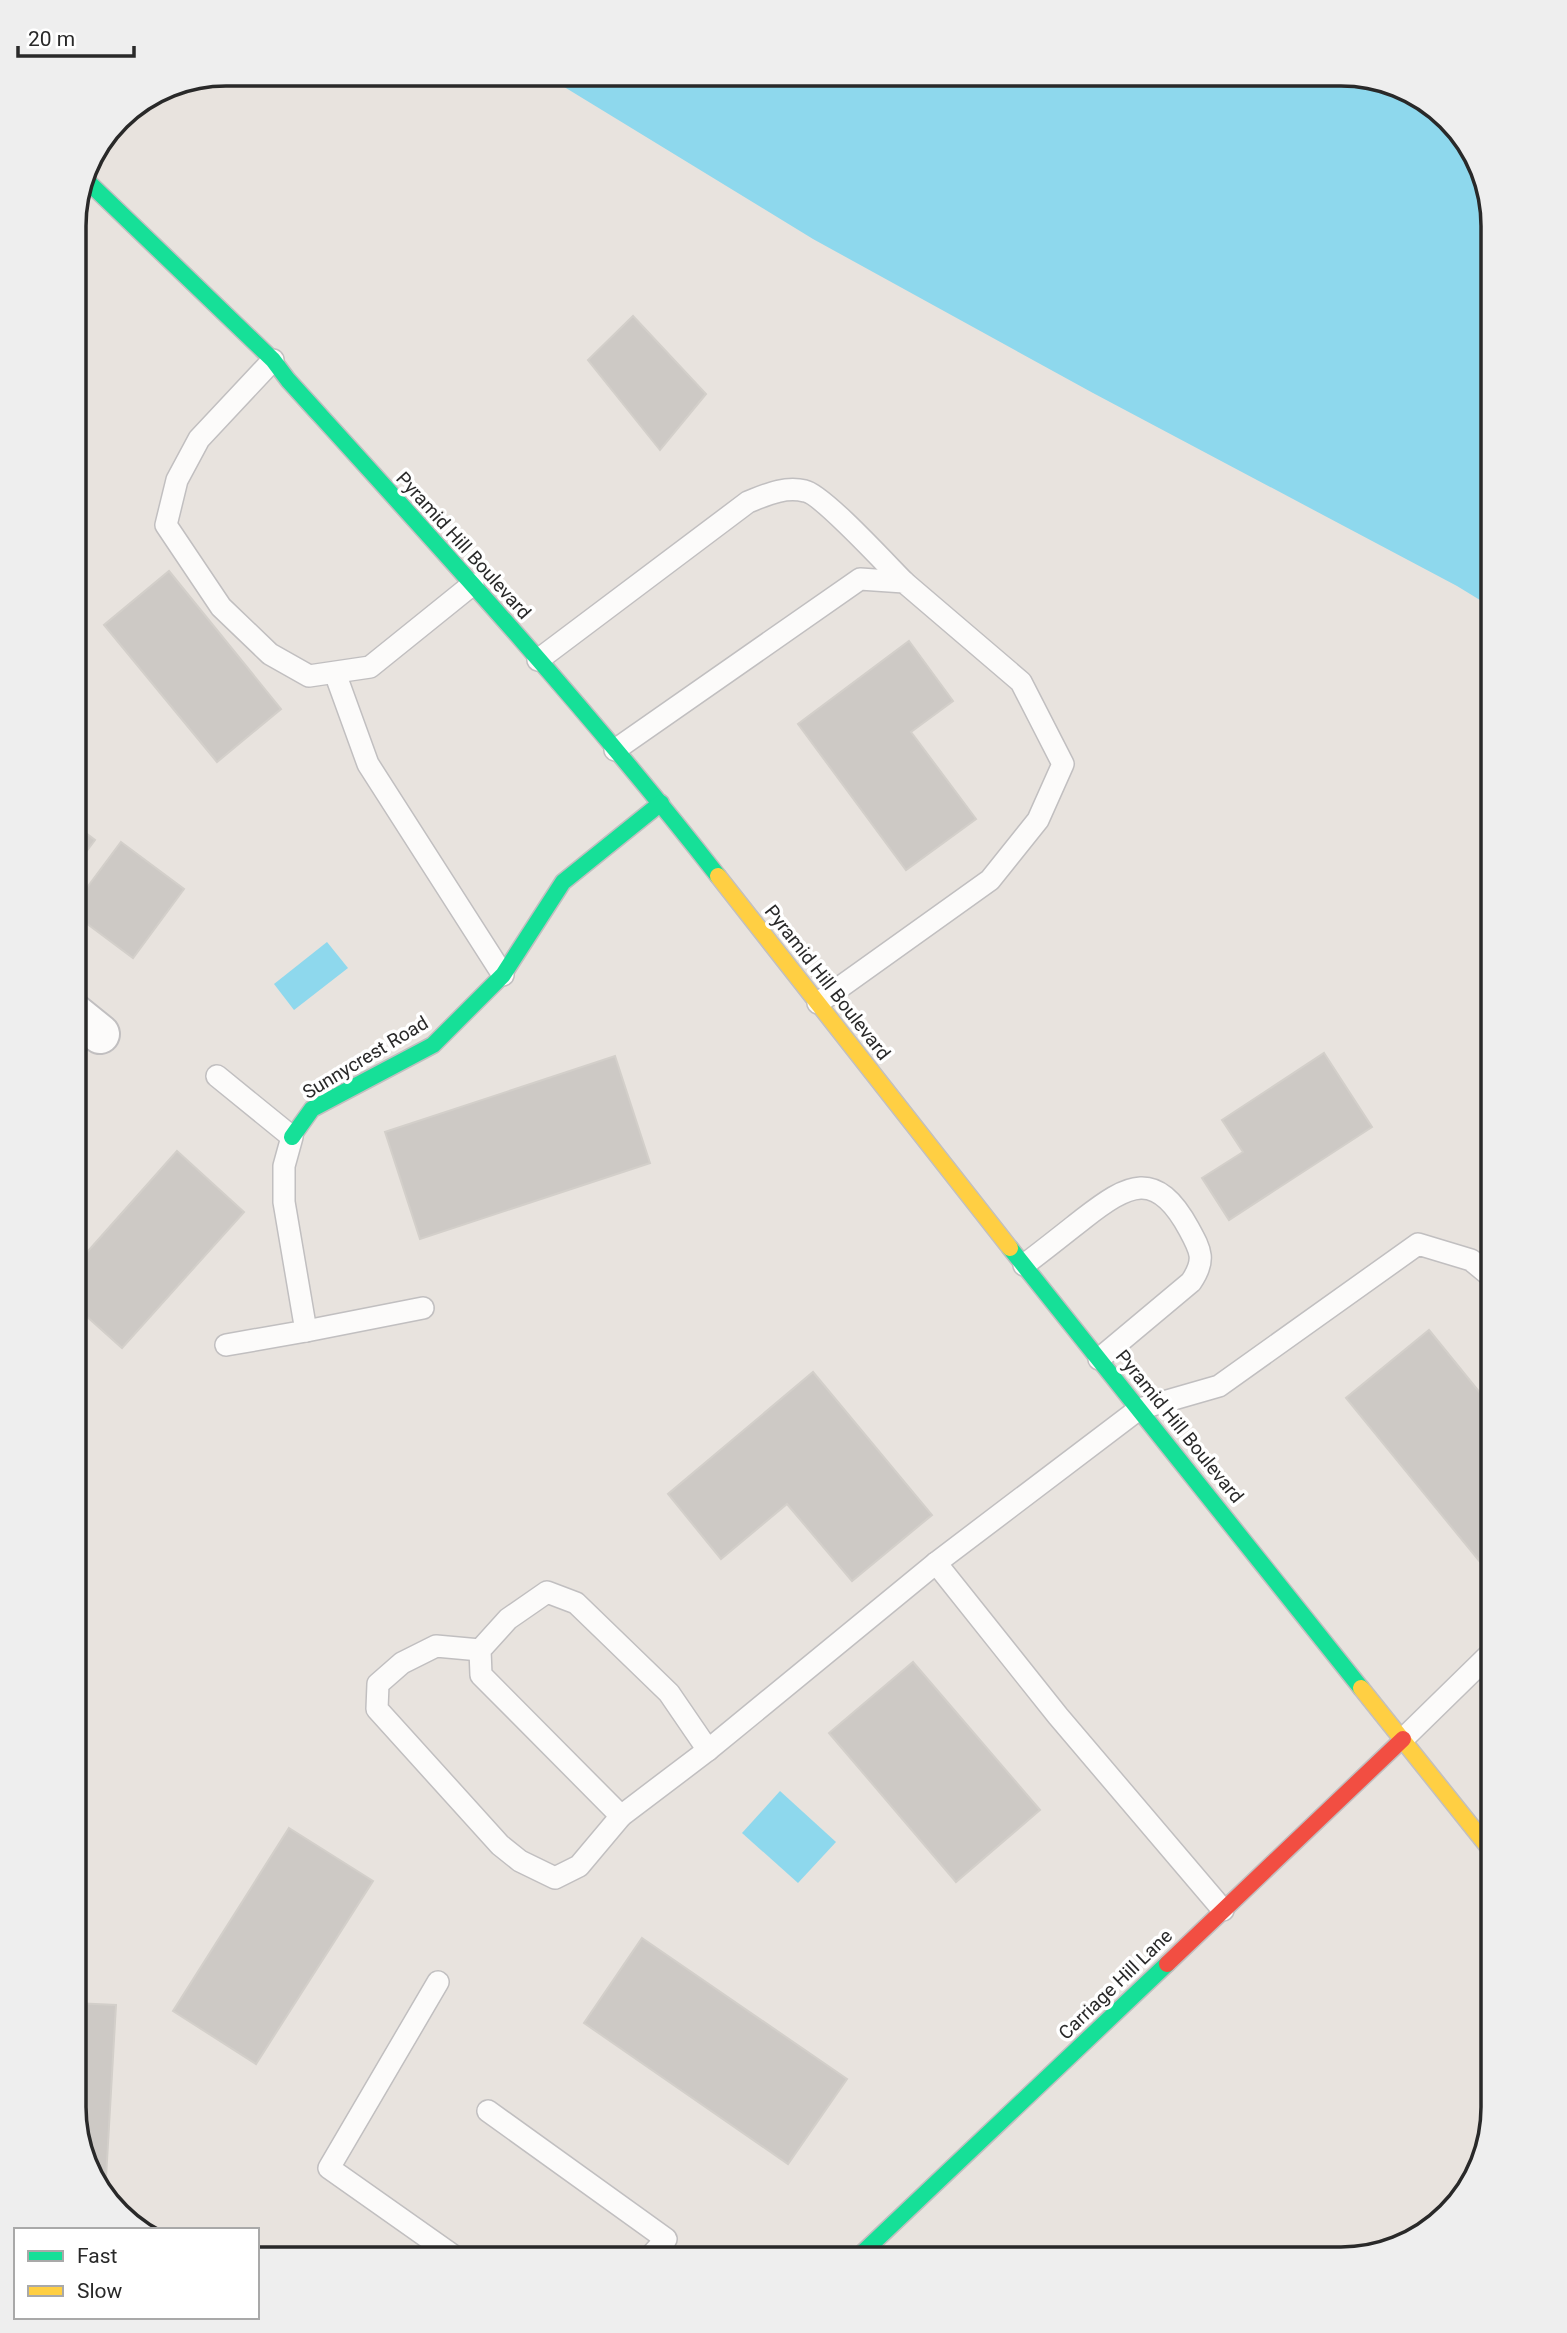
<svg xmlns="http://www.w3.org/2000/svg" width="1567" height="2333" font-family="Roboto,sans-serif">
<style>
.water{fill:#8ed8ed}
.building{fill:#cdc9c5;stroke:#d3cfca;stroke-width:2}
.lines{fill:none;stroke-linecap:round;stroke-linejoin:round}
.lane-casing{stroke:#c1bfc0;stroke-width:24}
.street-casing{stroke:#c1bfc0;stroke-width:42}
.fast-casing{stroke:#c1bfc0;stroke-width:19}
.slow-casing{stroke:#c1bfc0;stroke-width:19}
.jam-casing{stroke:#c1bfc0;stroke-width:19}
.lane{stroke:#fcfbfa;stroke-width:21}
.street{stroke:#fcfbfa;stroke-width:38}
.fast{stroke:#16e098;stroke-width:16}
.slow{stroke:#ffcf43;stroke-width:16}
.jam{stroke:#f24e42;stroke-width:16}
.labels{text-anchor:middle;stroke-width:7;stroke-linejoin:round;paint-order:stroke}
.street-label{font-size:19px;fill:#292929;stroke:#fff}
.rim{fill:none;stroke:#292929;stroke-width:3.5}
</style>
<rect width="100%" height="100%" fill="#e8e3de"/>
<g class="water">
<polygon points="543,74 1351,74 1418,94 1473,150 1493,225 1493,608 1457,586 1093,393 813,239"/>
<polygon points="327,942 348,968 294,1010 274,984"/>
<polygon points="780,1791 836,1842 798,1883 742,1833"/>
</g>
<g class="building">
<polygon points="633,316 706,394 660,450 588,360"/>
<polygon points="169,571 281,709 217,762 104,625"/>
<polygon points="909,641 953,701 911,732 976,819 906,870 798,724"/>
<polygon points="74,824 95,840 74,868"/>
<polygon points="121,842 184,889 133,958 74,914 74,905"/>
<polygon points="1324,1053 1372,1127 1229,1220 1202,1178 1243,1152 1222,1120"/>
<polygon points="615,1056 650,1163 420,1239 385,1132"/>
<polygon points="177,1151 244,1212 122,1348 74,1305 74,1267"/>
<polygon points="1429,1330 1489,1404 1493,1400 1493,1553 1481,1563 1346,1398"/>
<polygon points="813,1372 932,1515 852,1581 787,1504 721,1559 668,1494"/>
<polygon points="913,1662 1040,1810 956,1882 829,1733"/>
<polygon points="289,1828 373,1881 256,2064 173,2011"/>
<polygon points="642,1938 847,2079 788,2164 584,2023"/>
<polygon points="74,2003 116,2005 105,2195 94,2183 73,2108"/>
</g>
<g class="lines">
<defs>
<g id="lane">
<polyline points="273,360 199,439 177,480 166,525 221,607 270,654 309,676 370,667 473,584"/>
<path d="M538 660 748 502C766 495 784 486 805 491 822 494 888 566 904 582"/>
<polyline points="335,673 368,764 503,975"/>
<polyline points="615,750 860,579 904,582 1021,682 1063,764 1038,820 990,880 818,1003"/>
<polyline points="217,1076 292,1137 284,1166 284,1202 306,1331 226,1345"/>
<path d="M1024 1265C1044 1250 1064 1234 1083 1219 1128 1184 1156 1168 1189 1229 1201 1251 1206 1260 1191 1282L1099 1359"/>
<polyline points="306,1331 423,1308"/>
<polyline points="936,1563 1058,1716 1223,1910"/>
<polyline points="480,1650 436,1646 402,1663 378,1684 377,1709 500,1845 520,1861 555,1878 579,1866 621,1816 708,1750 936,1563 1139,1409 1219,1386 1418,1244 1471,1260 1493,1278"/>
<polyline points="1403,1739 1493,1651"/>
<polyline points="621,1816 481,1675 480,1650 508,1619 547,1592 576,1603 669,1693 708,1750"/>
<polyline points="438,1982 329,2168 458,2259"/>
<polyline points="488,2111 666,2239 648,2259"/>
</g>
<polyline id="street" points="74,1013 100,1034"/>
<g id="fast">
<path d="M83 177 273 360 288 380C435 542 583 703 718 876"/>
<polyline points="292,1137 312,1109 433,1045 503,975 563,882 661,803"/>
<polyline points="1010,1248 1361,1688"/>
<polyline points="856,2259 1167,1964"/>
</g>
<g id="slow">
<polyline points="718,876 1010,1248"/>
<polyline points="1361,1688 1493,1853"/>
</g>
<polyline id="jam" points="1167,1964 1403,1739"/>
</defs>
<use href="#lane" class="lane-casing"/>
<use href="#street" class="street-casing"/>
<use href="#fast" class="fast-casing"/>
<use href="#slow" class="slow-casing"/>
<use href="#jam" class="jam-casing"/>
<use href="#lane" class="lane"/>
<use href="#street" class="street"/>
<use href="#fast" class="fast"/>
<use href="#slow" class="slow"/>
<use href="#jam" class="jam"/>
</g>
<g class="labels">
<g class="street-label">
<text transform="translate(464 545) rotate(48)" y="7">Pyramid Hill Boulevard</text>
<text transform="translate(828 982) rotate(52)" y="7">Pyramid Hill Boulevard</text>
<text transform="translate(365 1057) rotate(-31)" y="7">Sunnycrest Road</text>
<text transform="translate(1180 1426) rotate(51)" y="7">Pyramid Hill Boulevard</text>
<text transform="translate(1115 1984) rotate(-44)" y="7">Carriage Hill Lane</text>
</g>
</g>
<path d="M0 0H1567V2333H0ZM226 86H1341A140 140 0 0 1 1481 226V2107A140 140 0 0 1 1341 2247H226A140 140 0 0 1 86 2107V226A140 140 0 0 1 226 86Z" fill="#eee" fill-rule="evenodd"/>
<path class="rim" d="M226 86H1341A140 140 0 0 1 1481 226V2107A140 140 0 0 1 1341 2247H226A140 140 0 0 1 86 2107V226A140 140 0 0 1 226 86Z"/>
<rect x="14" y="2228" width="245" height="91" fill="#ffffff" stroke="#a9a9a9" stroke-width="2"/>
<rect x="28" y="2251" width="35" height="10" fill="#16e098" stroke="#a9a9a9" stroke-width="2"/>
<text x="77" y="2263" font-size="21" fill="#292929">Fast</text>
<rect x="28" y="2286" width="35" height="10" fill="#ffcf43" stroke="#a9a9a9" stroke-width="2"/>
<text x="77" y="2298" font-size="21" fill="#292929">Slow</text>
<path d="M18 46v10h116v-10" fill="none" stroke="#292929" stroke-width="3.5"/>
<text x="28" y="46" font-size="21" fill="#292929" stroke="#ffffff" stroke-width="5" paint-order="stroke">20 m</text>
</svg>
